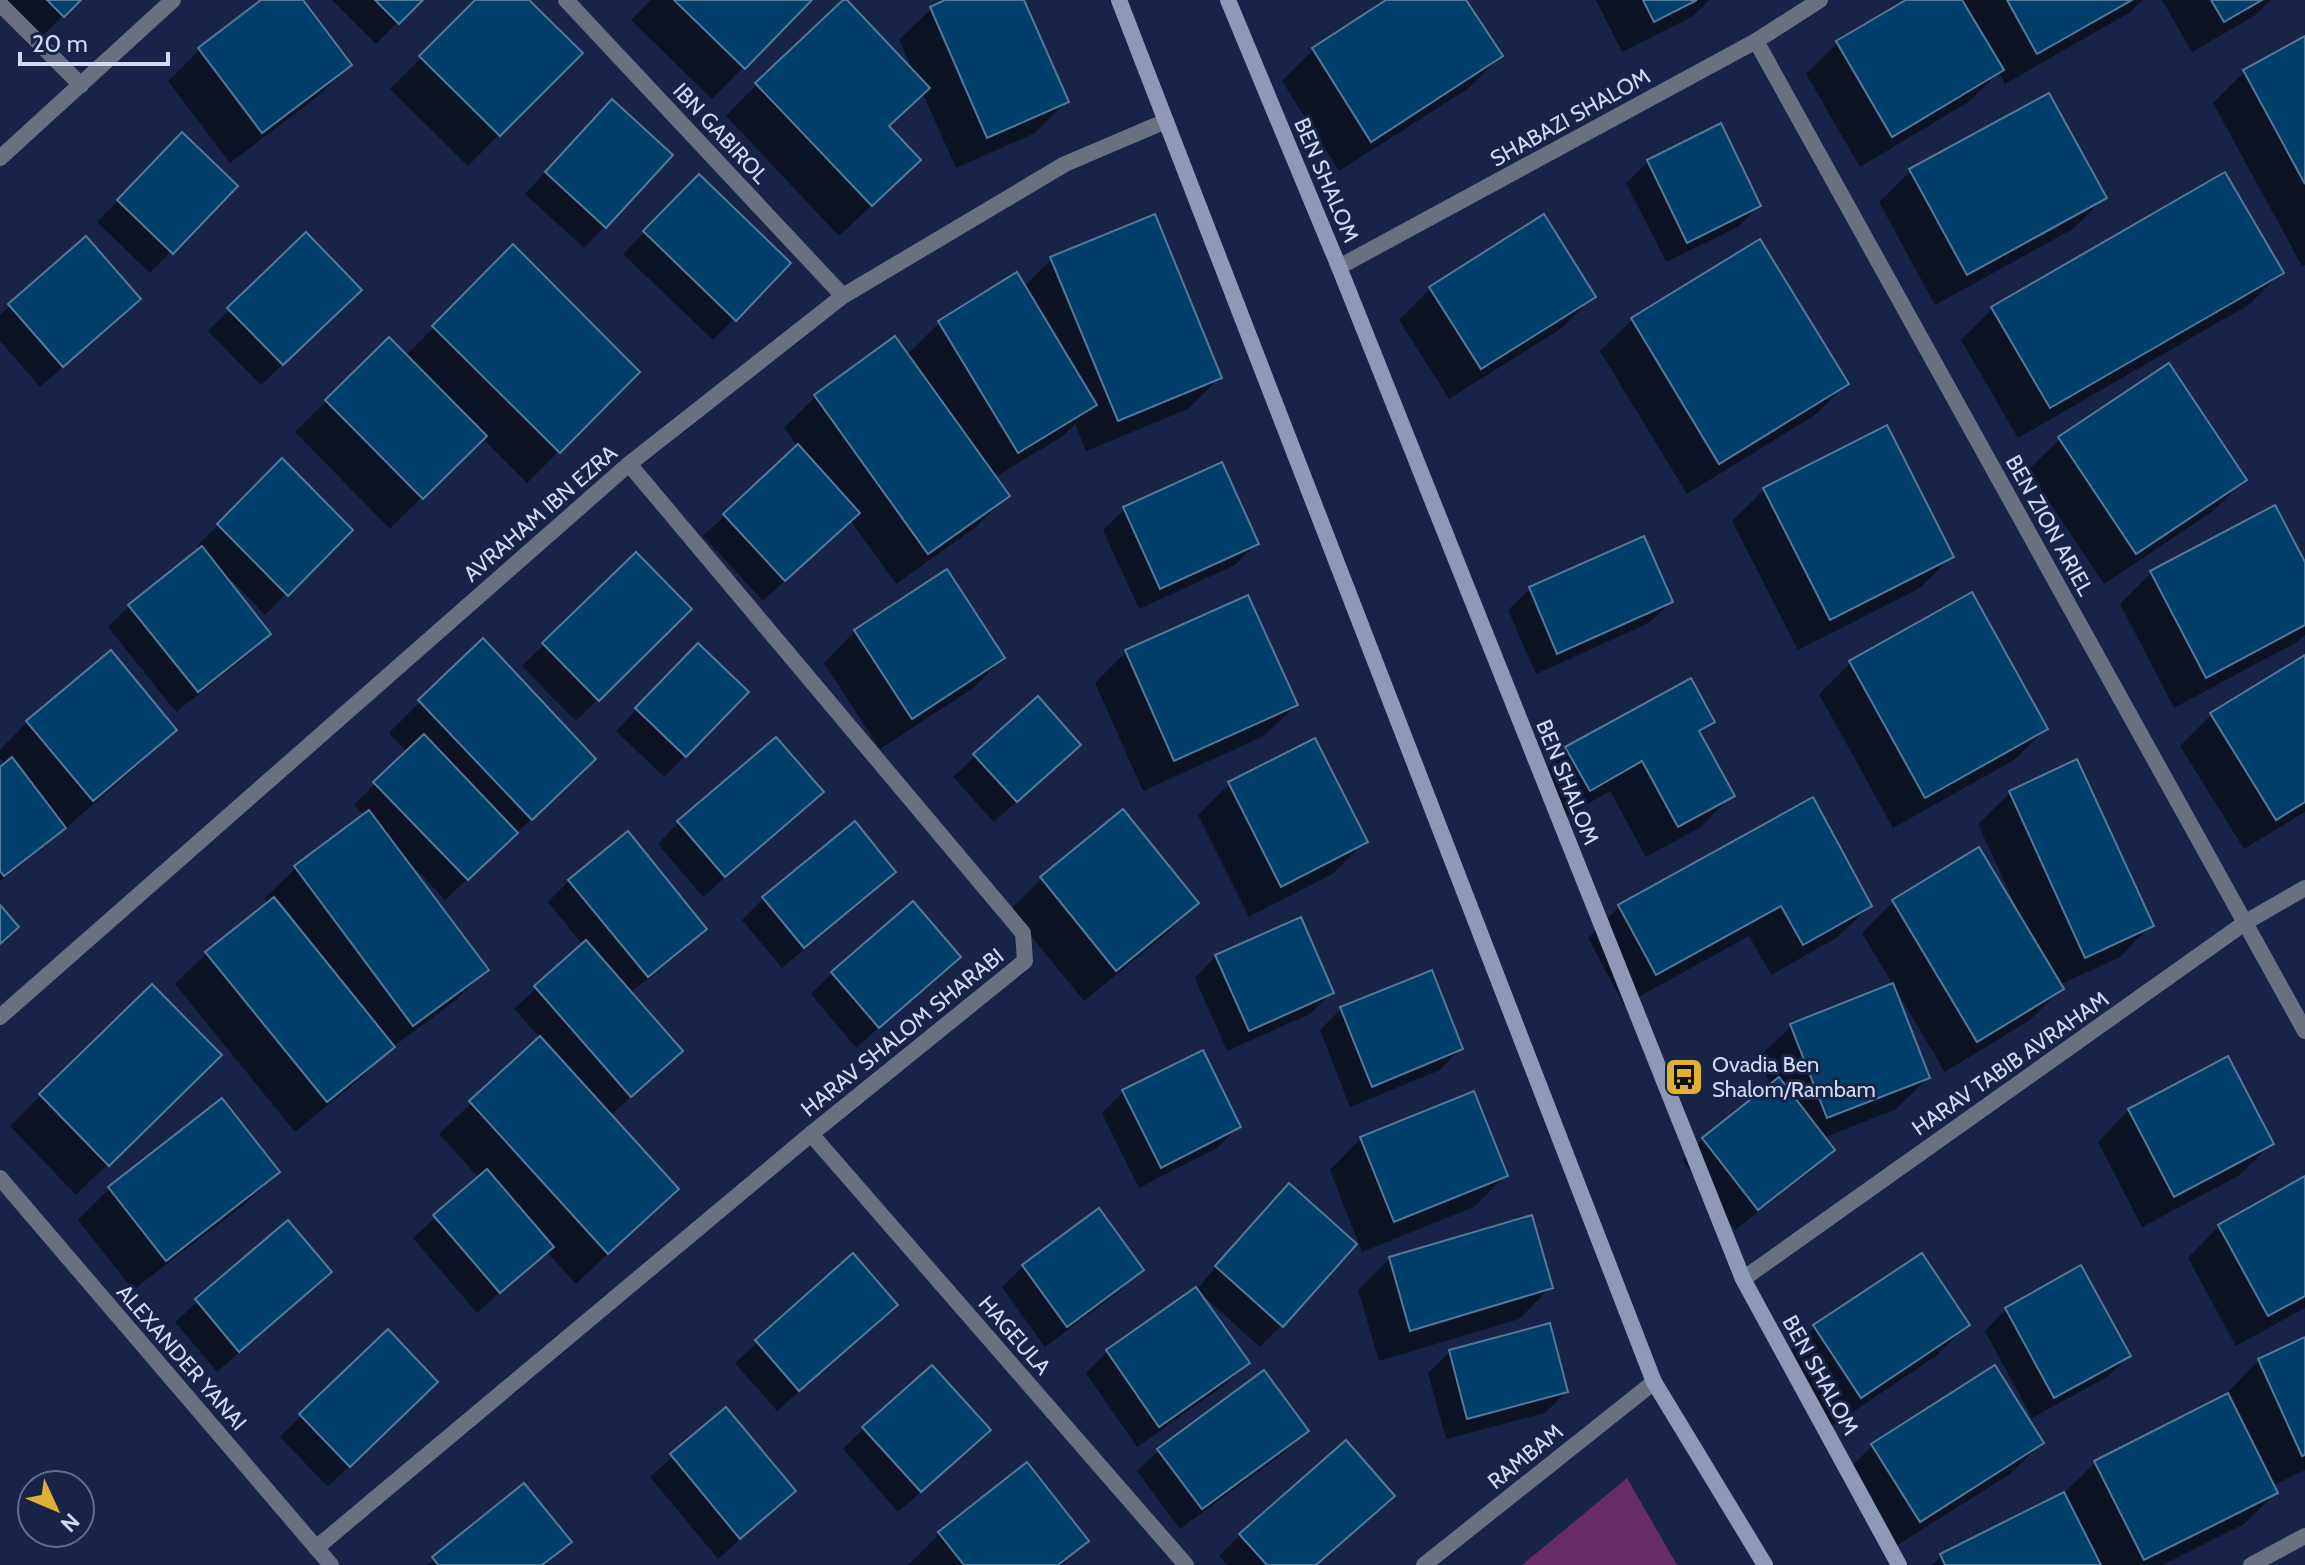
<svg xmlns="http://www.w3.org/2000/svg" width="2305" height="1565" font-family="Cabin,sans-serif">
<style>
.green{fill:#672b69}
.shadow{fill:#0007}
.building{fill:#003f69;stroke:#54799b;stroke-width:2}
.lines{fill:none;stroke-linecap:round;stroke-linejoin:round}
.street{stroke:#687082;stroke-width:16}
.secondary{stroke:#8d99b7;stroke-width:16}
.labels{text-anchor:middle;stroke-width:6;stroke-linejoin:round;paint-order:stroke}
.street-label{font-size:22px;fill:#d0dbf2;stroke:#172447}
.poi-label{font-size:22px;fill:#d0dbf2;stroke:#172447;text-anchor:start}
</style>
<rect width="100%" height="100%" fill="#172447"/>
<polygon class="green" points="1627,1478 1677,1565 1522,1565"/>
<g class="shadow">
<polygon points="0,0 79,0 31,47 0,15"/>
<polygon points="264,0 301,0 350,65 318,96 230,163 168,81 200,49"/>
<polygon points="332,0 420,0 376,44"/>
<polygon points="478,0 526,0 580,53 468,166 390,89"/>
<polygon points="651,0 809,0 712,99 631,20"/>
<polygon points="950,0 1022,0 1066,102 1035,133 956,168 922,92 887,127 887,191 839,236 726,116 757,84 914,73 899,40 931,9"/>
<polygon points="1390,0 1464,0 1500,56 1469,88 1339,171 1282,81 1313,50"/>
<polygon points="1596,0 1709,0 1693,16 1622,52"/>
<polygon points="1910,0 1960,0 1962,3 1965,0 2143,0 2129,13 2005,84 1999,72 1970,101 1860,167 1806,74 1837,43"/>
<polygon points="2162,0 2271,0 2256,15 2192,52"/>
<polygon points="2305,39 2305,265 2302,266 2213,103 2244,72"/>
<polygon points="591,123 605,226 584,248 525,194"/>
<polygon points="1720,126 1759,206 1738,227 1666,262 1626,183 1648,162"/>
<polygon points="182,135 235,186 150,273 97,222"/>
<polygon points="1911,171 2104,198 2073,229 1935,305 1879,202"/>
<polygon points="699,177 788,263 713,340 623,254"/>
<polygon points="306,235 338,311 261,385 208,331"/>
<polygon points="85,239 117,320 40,387 0,341 0,315"/>
<polygon points="1759,241 1846,384 1815,415 1687,494 1600,351 1632,320"/>
<polygon points="513,247 638,372 527,483 482,438 390,529 295,432 389,340 405,356"/>
<polygon points="1052,259 1220,377 1188,409 1086,451 1075,424 1063,436 994,478 1007,496 976,527 896,584 850,520 763,601 703,536 798,447 784,428 815,397 894,339 906,356 940,322 1023,287"/>
<polygon points="2281,272 2250,304 2018,438 1961,340 1992,309"/>
<polygon points="1430,289 1594,296 1562,328 1449,399 1399,320"/>
<polygon points="1886,428 1951,557 1920,588 1798,650 1732,521 1764,490"/>
<polygon points="2060,439 2244,480 2213,511 2104,584 2028,470"/>
<polygon points="282,461 350,530 265,615 229,578 227,580 269,634 248,655 176,712 108,627 129,606 200,550 197,546"/>
<polygon points="2274,507 2305,566 2305,635 2297,642 2174,708 2120,604 2151,573"/>
<polygon points="1125,509 1257,543 1235,565 1139,609 1103,530"/>
<polygon points="1643,539 1671,602 1649,623 1536,674 1508,610 1530,589"/>
<polygon points="636,555 689,609 576,721 522,666"/>
<polygon points="855,631 1003,658 972,689 880,749 824,663"/>
<polygon points="698,646 746,692 664,777 616,731"/>
<polygon points="1126,652 1296,705 1264,736 1143,791 1095,683"/>
<polygon points="2305,659 2305,812 2244,849 2180,746 2212,714"/>
<polygon points="1850,663 2046,729 2014,760 1893,828 1819,694"/>
<polygon points="1037,699 1057,766 994,822 953,777"/>
<polygon points="420,702 562,790 445,900 409,862 406,863 486,970 455,1001 390,1049 361,1078 295,1132 175,984 207,953 268,904 264,899 296,868 365,816 354,805 407,752 389,733"/>
<polygon points="1713,721 1699,735 1732,796 1701,827 1646,857 1610,791 1558,821 1535,780 1567,749"/>
<polygon points="27,722 174,729 143,761 42,849 0,881 0,770 6,765 0,758 0,750"/>
<polygon points="1229,784 1365,841 1334,873 1249,917 1198,815"/>
<polygon points="821,792 703,897 658,844 679,822"/>
<polygon points="2010,793 2151,925 2120,957 2059,985 2062,988 2030,1020 1945,1072 1896,990 1894,991 1928,1078 1896,1109 1823,1138 1833,1150 1811,1171 1735,1230 1682,1160 1703,1139 1771,1087 1759,1057 1791,1026 1893,985 1862,933 1893,902 2018,911 1978,824"/>
<polygon points="1812,800 1870,906 1838,937 1771,975 1749,936 1624,1005 1588,938 1619,907"/>
<polygon points="1123,812 1196,903 1165,935 1084,1001 1010,910 1041,879"/>
<polygon points="894,872 873,893 782,968 742,920 764,898"/>
<polygon points="569,881 705,929 684,950 630,993 680,1051 610,1116 676,1189 576,1284 546,1251 477,1313 413,1238 479,1178 439,1134 540,1038 514,1009 583,945 548,902"/>
<polygon points="1216,956 1332,992 1310,1014 1227,1051 1195,978"/>
<polygon points="958,957 856,1048 811,994 832,973"/>
<polygon points="1341,1009 1461,1048 1440,1070 1350,1107 1320,1030"/>
<polygon points="188,1086 76,1195 10,1126 41,1095"/>
<polygon points="1123,1092 1238,1127 1217,1148 1139,1188 1102,1113"/>
<polygon points="222,1100 278,1172 246,1203 133,1290 78,1220 109,1189"/>
<polygon points="2129,1110 2272,1143 2240,1175 2142,1227 2098,1142"/>
<polygon points="1361,1138 1505,1176 1474,1207 1362,1252 1330,1170"/>
<polygon points="2305,1178 2305,1308 2236,1346 2188,1258 2219,1226"/>
<polygon points="1268,1207 1282,1325 1260,1347 1200,1293 1248,1363 1226,1384 1137,1447 1086,1373 1107,1352 1196,1290"/>
<polygon points="287,1223 329,1272 217,1372 175,1322"/>
<polygon points="853,1256 874,1326 777,1411 735,1363"/>
<polygon points="1390,1258 1550,1288 1519,1319 1379,1361 1358,1290"/>
<polygon points="1023,1266 1141,1270 1120,1291 1045,1347 1002,1287"/>
<polygon points="2006,1309 2129,1356 2107,1377 2032,1418 1985,1331"/>
<polygon points="1967,1325 1936,1356 1829,1428 1783,1358 1815,1327"/>
<polygon points="2305,1340 2305,1470 2272,1486 2276,1493 2244,1524 2163,1565 1932,1565 1941,1556 2063,1494 2096,1462 2229,1394 2228,1392 2259,1360"/>
<polygon points="1450,1352 1566,1392 1545,1413 1446,1439 1428,1373"/>
<polygon points="435,1382 328,1487 280,1437 301,1416"/>
<polygon points="726,1409 794,1491 718,1559 650,1477"/>
<polygon points="864,1428 967,1451 898,1512 843,1449"/>
<polygon points="1306,1430 1285,1452 1180,1529 1137,1471 1159,1450"/>
<polygon points="2041,1443 2010,1474 1888,1551 1841,1477 1872,1446"/>
<polygon points="524,1486 569,1541 545,1565 427,1565"/>
<polygon points="1371,1517 1316,1565 1227,1565 1219,1556 1240,1535"/>
<polygon points="940,1533 1086,1541 1062,1565 908,1565"/>
</g>
<g class="building">
<polygon points="47,0 81,0 64,17"/>
<polygon points="261,0 303,0 352,65 262,133 198,48"/>
<polygon points="375,0 423,0 399,24"/>
<polygon points="475,0 529,0 583,53 500,136 419,56"/>
<polygon points="674,0 812,0 745,69"/>
<polygon points="843,0 847,0 930,88 889,126 921,160 872,206 755,83"/>
<polygon points="945,0 1024,0 1069,102 987,138 930,7"/>
<polygon points="1386,0 1466,0 1503,56 1371,142 1312,48"/>
<polygon points="1643,0 1697,0 1654,22"/>
<polygon points="1906,0 1962,0 2004,70 1892,137 1836,41"/>
<polygon points="2007,0 2132,0 2037,54"/>
<polygon points="2211,0 2262,0 2224,22"/>
<polygon points="2305,36 2305,184 2243,70"/>
<polygon points="2049,93 2107,198 1967,275 1909,169"/>
<polygon points="612,99 673,155 606,228 545,172"/>
<polygon points="1721,123 1761,206 1687,243 1647,160"/>
<polygon points="182,132 238,186 173,254 117,200"/>
<polygon points="2225,172 2284,273 2050,408 1991,307"/>
<polygon points="699,174 791,263 736,321 643,231"/>
<polygon points="1155,214 1222,378 1118,421 1050,257"/>
<polygon points="1544,214 1596,297 1481,369 1429,287"/>
<polygon points="306,232 362,290 283,365 227,308"/>
<polygon points="86,236 141,299 63,367 8,304"/>
<polygon points="1760,239 1849,384 1719,464 1631,318"/>
<polygon points="513,244 640,372 560,453 432,326"/>
<polygon points="1017,272 1097,405 1018,453 938,321"/>
<polygon points="895,336 1010,496 928,554 814,395"/>
<polygon points="389,337 487,436 423,499 325,400"/>
<polygon points="2169,363 2247,480 2136,554 2058,437"/>
<polygon points="1887,425 1954,557 1830,620 1763,488"/>
<polygon points="798,444 860,513 785,581 723,514"/>
<polygon points="282,458 353,530 288,596 217,524"/>
<polygon points="1222,462 1259,544 1160,589 1123,507"/>
<polygon points="2275,505 2305,562 2305,625 2206,678 2150,571"/>
<polygon points="1644,536 1673,602 1557,654 1529,587"/>
<polygon points="202,546 271,634 198,692 128,605"/>
<polygon points="636,552 692,609 599,701 542,643"/>
<polygon points="947,569 1005,658 912,719 854,630"/>
<polygon points="1972,592 2048,729 1925,798 1849,661"/>
<polygon points="1248,595 1298,705 1174,761 1125,650"/>
<polygon points="483,638 596,759 532,820 418,700"/>
<polygon points="698,643 749,692 686,757 635,708"/>
<polygon points="111,650 177,730 93,801 26,721"/>
<polygon points="2305,655 2305,802 2276,820 2210,713"/>
<polygon points="1691,678 1715,722 1699,731 1735,796 1678,827 1642,761 1590,791 1565,747"/>
<polygon points="1038,696 1081,745 1017,802 973,754"/>
<polygon points="424,734 518,833 468,880 373,782"/>
<polygon points="776,737 824,792 725,877 677,821"/>
<polygon points="1315,738 1368,842 1281,887 1228,782"/>
<polygon points="12,757 66,828 4,876 0,871 0,767"/>
<polygon points="2077,759 2154,926 2085,958 2009,791"/>
<polygon points="1813,797 1872,906 1803,945 1781,906 1656,975 1618,905"/>
<polygon points="1123,809 1199,903 1116,971 1040,877"/>
<polygon points="369,810 489,970 413,1026 294,866"/>
<polygon points="855,821 896,872 804,948 762,897"/>
<polygon points="628,831 707,929 648,977 568,880"/>
<polygon points="1979,847 2064,989 1977,1042 1892,900"/>
<polygon points="274,897 395,1047 327,1102 205,952"/>
<polygon points="913,901 961,957 879,1028 831,972"/>
<polygon points="0,905 19,927 0,944"/>
<polygon points="1301,917 1334,993 1249,1031 1215,955"/>
<polygon points="586,940 683,1051 631,1097 534,986"/>
<polygon points="1432,970 1463,1049 1372,1087 1340,1007"/>
<polygon points="1893,983 1930,1078 1827,1118 1790,1024"/>
<polygon points="152,984 222,1055 109,1166 39,1094"/>
<polygon points="540,1036 679,1189 608,1254 469,1101"/>
<polygon points="1203,1050 1241,1127 1161,1168 1122,1090"/>
<polygon points="2228,1056 2274,1144 2174,1197 2128,1109"/>
<polygon points="1779,1077 1835,1150 1758,1210 1702,1138"/>
<polygon points="1474,1091 1508,1176 1394,1222 1360,1137"/>
<polygon points="222,1098 280,1172 166,1261 108,1187"/>
<polygon points="487,1169 554,1247 500,1293 433,1215"/>
<polygon points="2305,1176 2305,1296 2268,1316 2218,1225"/>
<polygon points="1289,1183 1357,1244 1283,1327 1215,1266"/>
<polygon points="1099,1208 1144,1270 1067,1327 1022,1265"/>
<polygon points="1532,1215 1553,1288 1410,1331 1389,1257"/>
<polygon points="288,1220 332,1272 239,1352 195,1299"/>
<polygon points="853,1253 898,1305 799,1391 755,1340"/>
<polygon points="1922,1253 1970,1325 1861,1398 1813,1325"/>
<polygon points="2081,1265 2131,1356 2054,1398 2005,1308"/>
<polygon points="1196,1287 1250,1363 1159,1427 1106,1350"/>
<polygon points="1550,1323 1568,1392 1467,1419 1449,1350"/>
<polygon points="388,1329 438,1382 350,1467 299,1414"/>
<polygon points="2305,1337 2305,1455 2302,1456 2258,1359"/>
<polygon points="932,1365 991,1430 921,1492 862,1427"/>
<polygon points="1995,1365 2044,1443 1920,1522 1871,1444"/>
<polygon points="1264,1370 1309,1431 1202,1509 1157,1449"/>
<polygon points="2228,1393 2278,1493 2144,1560 2094,1461"/>
<polygon points="726,1407 796,1491 740,1539 670,1454"/>
<polygon points="1346,1440 1395,1496 1316,1565 1267,1565 1239,1534"/>
<polygon points="1027,1462 1089,1541 1058,1565 964,1565 938,1532"/>
<polygon points="524,1483 572,1542 542,1565 438,1565 432,1557"/>
<polygon points="2064,1492 2101,1565 1945,1565 1940,1554"/>
</g>
<g class="lines">
<g class="street">
<polyline points="566,0 843,296"/>
<polyline points="0,4 81,85"/>
<polyline points="1756,41 2305,1031"/>
<polyline points="0,158 173,0"/>
<polyline points="1339,267 1756,41 1820,0"/>
<polyline points="0,1017 629,464 843,296 1065,164 1166,121"/>
<polyline points="811,1134 1186,1565"/>
<polyline points="0,1178 331,1565"/>
<polyline points="1743,1279 2246,922 2305,888"/>
<polyline points="316,1548 811,1134 1025,961 1023,933 629,464"/>
<polyline points="1424,1565 1654,1382"/>
<polyline points="2251,1565 2305,1536"/>
</g>
<g class="secondary">
<polyline points="1119,0 1654,1382 1765,1565"/>
<polyline points="1228,0 1339,267 1743,1279 1899,1565"/>
</g>
</g>
<defs>
<symbol id="bus-square" viewBox="-11 -11 22 22"><rect x="-9" y="-9" width="18" height="18" rx="4" fill="#e0b034" stroke="#172447"/><path d="M-5-6H5V4H4V6H2V4H-2V6H-4V4H-5ZM-3.5-4V0h7V-4ZM-3.5 1.2v1.5H-2V1.2ZM2 1.2v1.5H3.5V1.2Z" fill="#111"/></symbol>
</defs>
<g fill-rule="evenodd">
<use href="#bus-square" x="1662" y="1055" width="44" height="44"/>
</g>
<g class="labels">
<g class="street-label">
<text transform="translate(1570 117) rotate(-29)" y="8">SHABAZI SHALOM</text>
<text transform="translate(721 133) rotate(47)" y="8">IBN GABIROL</text>
<text transform="translate(1327 180) rotate(67)" y="8">BEN SHALOM</text>
<text transform="translate(540 513) rotate(-41)" y="8">AVRAHAM IBN EZRA</text>
<text transform="translate(2050 525) rotate(61)" y="8">BEN ZION ARIEL</text>
<text transform="translate(1568 782) rotate(68)" y="8">BEN SHALOM</text>
<text transform="translate(902 1032) rotate(-39)" y="8">HARAV SHALOM SHARABI</text>
<text transform="translate(2010 1063) rotate(-35)" y="8">HARAV TABIB AVRAHAM</text>
<text transform="translate(1015 1335) rotate(49)" y="8">HAGEULA</text>
<text transform="translate(182 1357) rotate(49)" y="8">ALEXANDER YANAI</text>
<text transform="translate(1821 1375) rotate(61)" y="8">BEN SHALOM</text>
<text transform="translate(1525 1456) rotate(-39)" y="8">RAMBAM</text>
</g>
<g class="poi-label">
<text x="1712" y="1072">Ovadia Ben<tspan x="1712" dy="25">Shalom/Rambam</tspan></text>
</g>
</g>
<g transform="translate(56 1509) rotate(134)"><circle r="38" fill="#172447" stroke="#616d8b" stroke-width="2"/>
<path d="M0-6L14 30L0 20L-14 30Z" fill="#e0b034"/>
<text y="-12" font-size="22" font-weight="bold" text-anchor="middle" fill="#d0dbf2">N</text>
</g>
<path d="M20 52v12h148v-12" fill="none" stroke="#d0dbf2" stroke-width="4"/>
<text x="32" y="52" font-size="24" fill="#d0dbf2" stroke="#172447" stroke-width="6" paint-order="stroke">20 m</text>
</svg>
